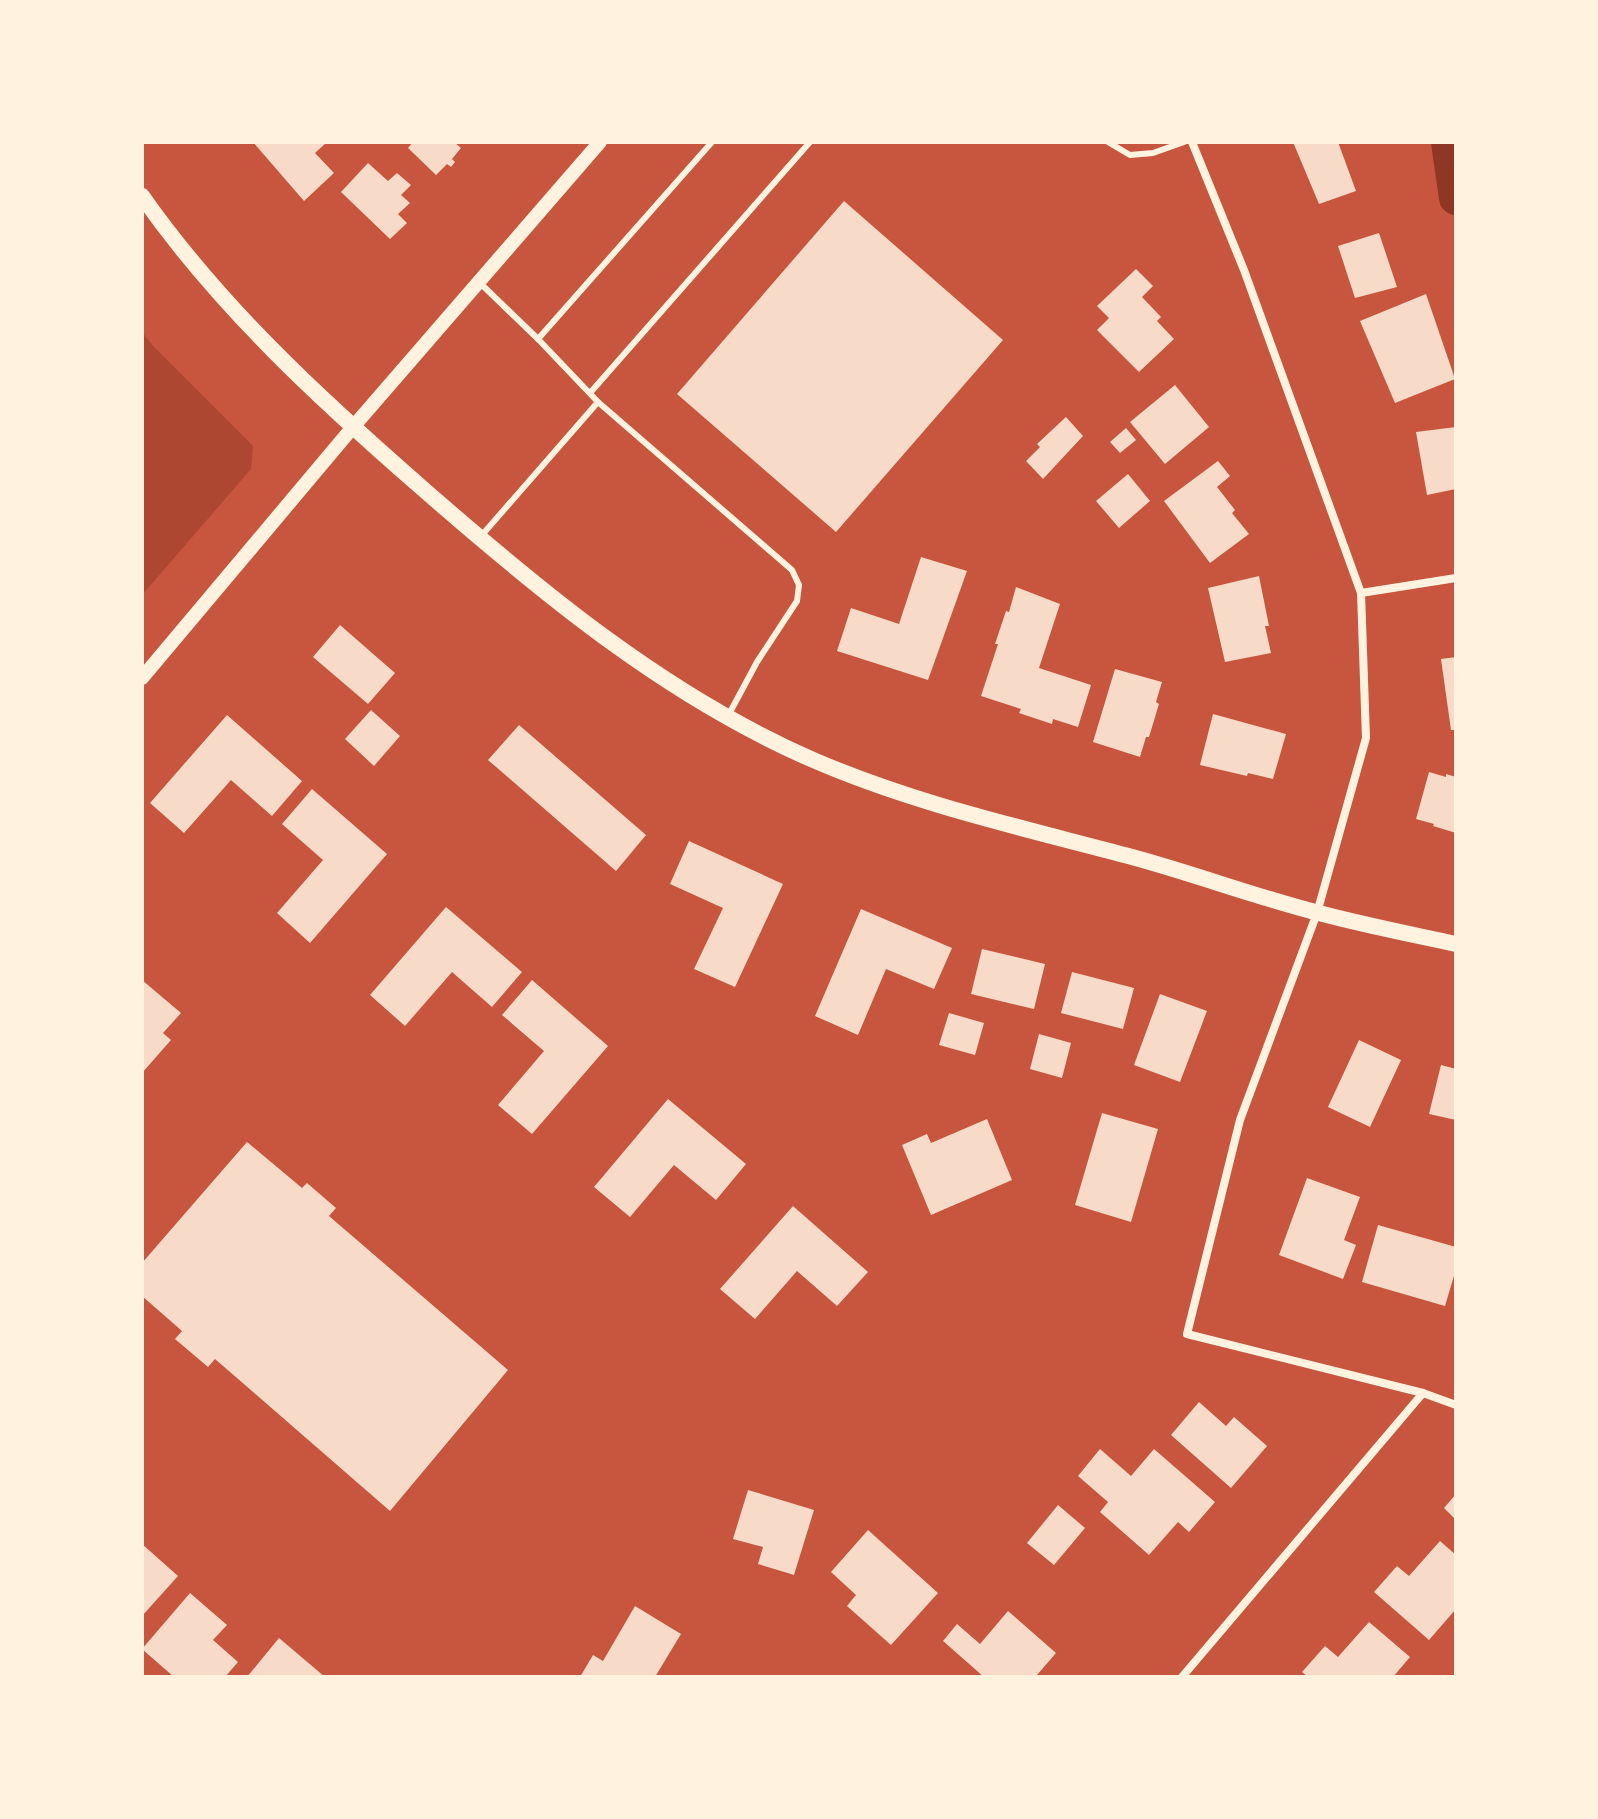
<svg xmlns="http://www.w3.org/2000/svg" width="1598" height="1819" font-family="Lato,sans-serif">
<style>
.green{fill:#ae4732}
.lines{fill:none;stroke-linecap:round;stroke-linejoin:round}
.canal{stroke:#8f3625;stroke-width:34}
.building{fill:#f7dbc8}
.service{stroke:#fff3e0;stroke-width:6}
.minor{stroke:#fff3e0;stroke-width:8}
.tertiary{stroke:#fff3e0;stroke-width:14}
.secondary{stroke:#fff3e0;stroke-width:16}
</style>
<rect width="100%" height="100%" fill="#c8553d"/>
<polygon class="green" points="142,332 154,347 253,446 251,469 142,595"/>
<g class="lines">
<polyline class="canal" points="1448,142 1456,198"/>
</g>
<g class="building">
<polygon points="253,142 327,142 315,153 334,173 304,201"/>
<polygon points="413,142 454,142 461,148 452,159 455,162 451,167 447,164 436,175 408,148"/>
<polygon points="1293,142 1338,142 1356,191 1319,204"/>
<polygon points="368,163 388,181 397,173 411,185 401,195 410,203 398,214 407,223 390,239 341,192"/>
<polygon points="844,201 1003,340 836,532 677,394"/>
<polygon points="1379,233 1397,287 1355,298 1338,246"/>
<polygon points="1136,269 1153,286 1142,297 1161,317 1157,321 1174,339 1139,372 1097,330 1109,318 1097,306"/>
<polygon points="1426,294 1455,379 1395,403 1360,321"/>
<polygon points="1175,385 1209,427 1165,464 1130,422"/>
<polygon points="1066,417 1083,436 1043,479 1026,461 1040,447 1037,444"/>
<polygon points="1456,427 1456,489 1427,495 1416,432"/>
<polygon points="1126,428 1136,440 1120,453 1110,442"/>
<polygon points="1218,461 1230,476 1217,487 1235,510 1232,513 1249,534 1210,563 1164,501"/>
<polygon points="1128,474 1150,501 1119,528 1096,501"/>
<polygon points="921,557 967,571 928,680 837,651 851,608 899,624"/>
<polygon points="1259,576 1269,626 1265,626 1271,653 1225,662 1208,588"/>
<polygon points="1016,587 1060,604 1039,668 1091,685 1078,727 1053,719 1052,724 1019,713 1021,709 981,696 998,644 995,644 1006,611 1009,612"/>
<polygon points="340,625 395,673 368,704 313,657"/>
<polygon points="1456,657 1456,730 1451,730 1441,659"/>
<polygon points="1115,669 1162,682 1156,702 1159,704 1149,737 1146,737 1140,757 1093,742"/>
<polygon points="371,710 400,736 374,766 345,739"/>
<polygon points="1213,714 1286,734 1273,779 1248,773 1247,776 1200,765"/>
<polygon points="227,715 302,781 272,816 231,780 184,833 150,803"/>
<polygon points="519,725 646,835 616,871 488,760"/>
<polygon points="1429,772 1446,777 1446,774 1456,777 1456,833 1433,826 1434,824 1416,819"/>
<polygon points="312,789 387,854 310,943 277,913 323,860 282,824"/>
<polygon points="689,841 783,884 735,987 694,969 723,908 670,884"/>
<polygon points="446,907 522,972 492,1007 452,972 405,1026 370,995"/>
<polygon points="861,909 952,948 934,989 886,969 858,1035 815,1016"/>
<polygon points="982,949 1045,964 1034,1009 971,994"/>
<polygon points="1072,972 1134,988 1123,1029 1061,1013"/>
<polygon points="142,980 181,1013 163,1033 171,1040 142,1073"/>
<polygon points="532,980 608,1046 532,1134 498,1105 544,1051 502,1015"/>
<polygon points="1160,994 1207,1011 1180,1082 1134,1065"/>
<polygon points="949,1013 984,1023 975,1055 939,1045"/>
<polygon points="1039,1034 1071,1043 1062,1078 1030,1069"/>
<polygon points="1359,1040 1401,1060 1370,1127 1328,1107"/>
<polygon points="1441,1065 1456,1069 1456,1120 1429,1114"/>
<polygon points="668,1099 746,1164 716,1200 674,1165 630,1217 594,1187"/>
<polygon points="1102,1113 1158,1129 1131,1222 1075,1205"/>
<polygon points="987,1119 1012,1180 931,1215 902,1145 927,1134 931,1143"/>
<polygon points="247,1142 302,1188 307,1183 336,1208 329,1216 508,1370 390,1511 215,1359 208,1367 175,1339 182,1331 142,1296 142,1263"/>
<polygon points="1307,1178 1360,1197 1344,1240 1356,1245 1343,1279 1279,1255"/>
<polygon points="793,1206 868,1272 837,1306 797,1271 755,1319 720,1289"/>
<polygon points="1378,1225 1456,1247 1456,1269 1445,1306 1362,1282"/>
<polygon points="1199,1402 1226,1426 1234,1417 1267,1446 1231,1488 1171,1435"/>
<polygon points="1100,1449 1131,1476 1154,1449 1215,1502 1189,1532 1178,1522 1149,1555 1100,1512 1108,1502 1078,1476"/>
<polygon points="748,1490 814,1510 794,1575 758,1564 763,1547 733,1539"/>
<polygon points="1456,1494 1456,1520 1444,1508"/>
<polygon points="1058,1505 1085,1528 1054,1565 1027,1543"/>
<polygon points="868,1530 938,1593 891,1645 847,1606 856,1595 831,1572"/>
<polygon points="1440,1541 1456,1555 1456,1609 1429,1640 1374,1592 1397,1566 1409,1576"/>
<polygon points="142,1544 178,1576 142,1616"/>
<polygon points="190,1593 227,1625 213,1640 238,1662 225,1677 174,1677 142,1649"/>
<polygon points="635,1606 681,1634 655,1677 580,1677 593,1655 603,1661"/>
<polygon points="1008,1611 1056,1653 1037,1675 1039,1677 984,1677 943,1641 957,1624 980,1644"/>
<polygon points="1369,1622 1410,1657 1393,1677 1308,1677 1302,1672 1325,1646 1338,1657"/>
<polygon points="279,1638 325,1677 247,1677"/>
</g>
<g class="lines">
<g class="service">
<polyline points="1108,142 1130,155 1153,153 1184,142"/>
<polyline points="480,283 538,339 598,402 792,570 799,585 797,601 757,662 728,716"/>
<polyline points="538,339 712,142"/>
<polyline points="590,393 810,142"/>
<polyline points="482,535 598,402"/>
</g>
<g class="minor">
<polyline points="1192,142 1244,270 1361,593 1366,738 1317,913 1240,1120 1187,1334 1423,1393 1456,1405"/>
<polyline points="1361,593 1456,578"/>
<polyline points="1182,1677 1423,1393"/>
</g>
<polyline class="tertiary" points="142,678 353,427 600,142"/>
<path class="secondary" d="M142 196C220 307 320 399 422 488 541 592 665 695 811 759 914 804 1024 828 1132 857 1195 874 1256 897 1319 913 1364 925 1410 934 1456 944"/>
</g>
<rect width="1598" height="1819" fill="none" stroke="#fff3e0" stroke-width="288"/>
</svg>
